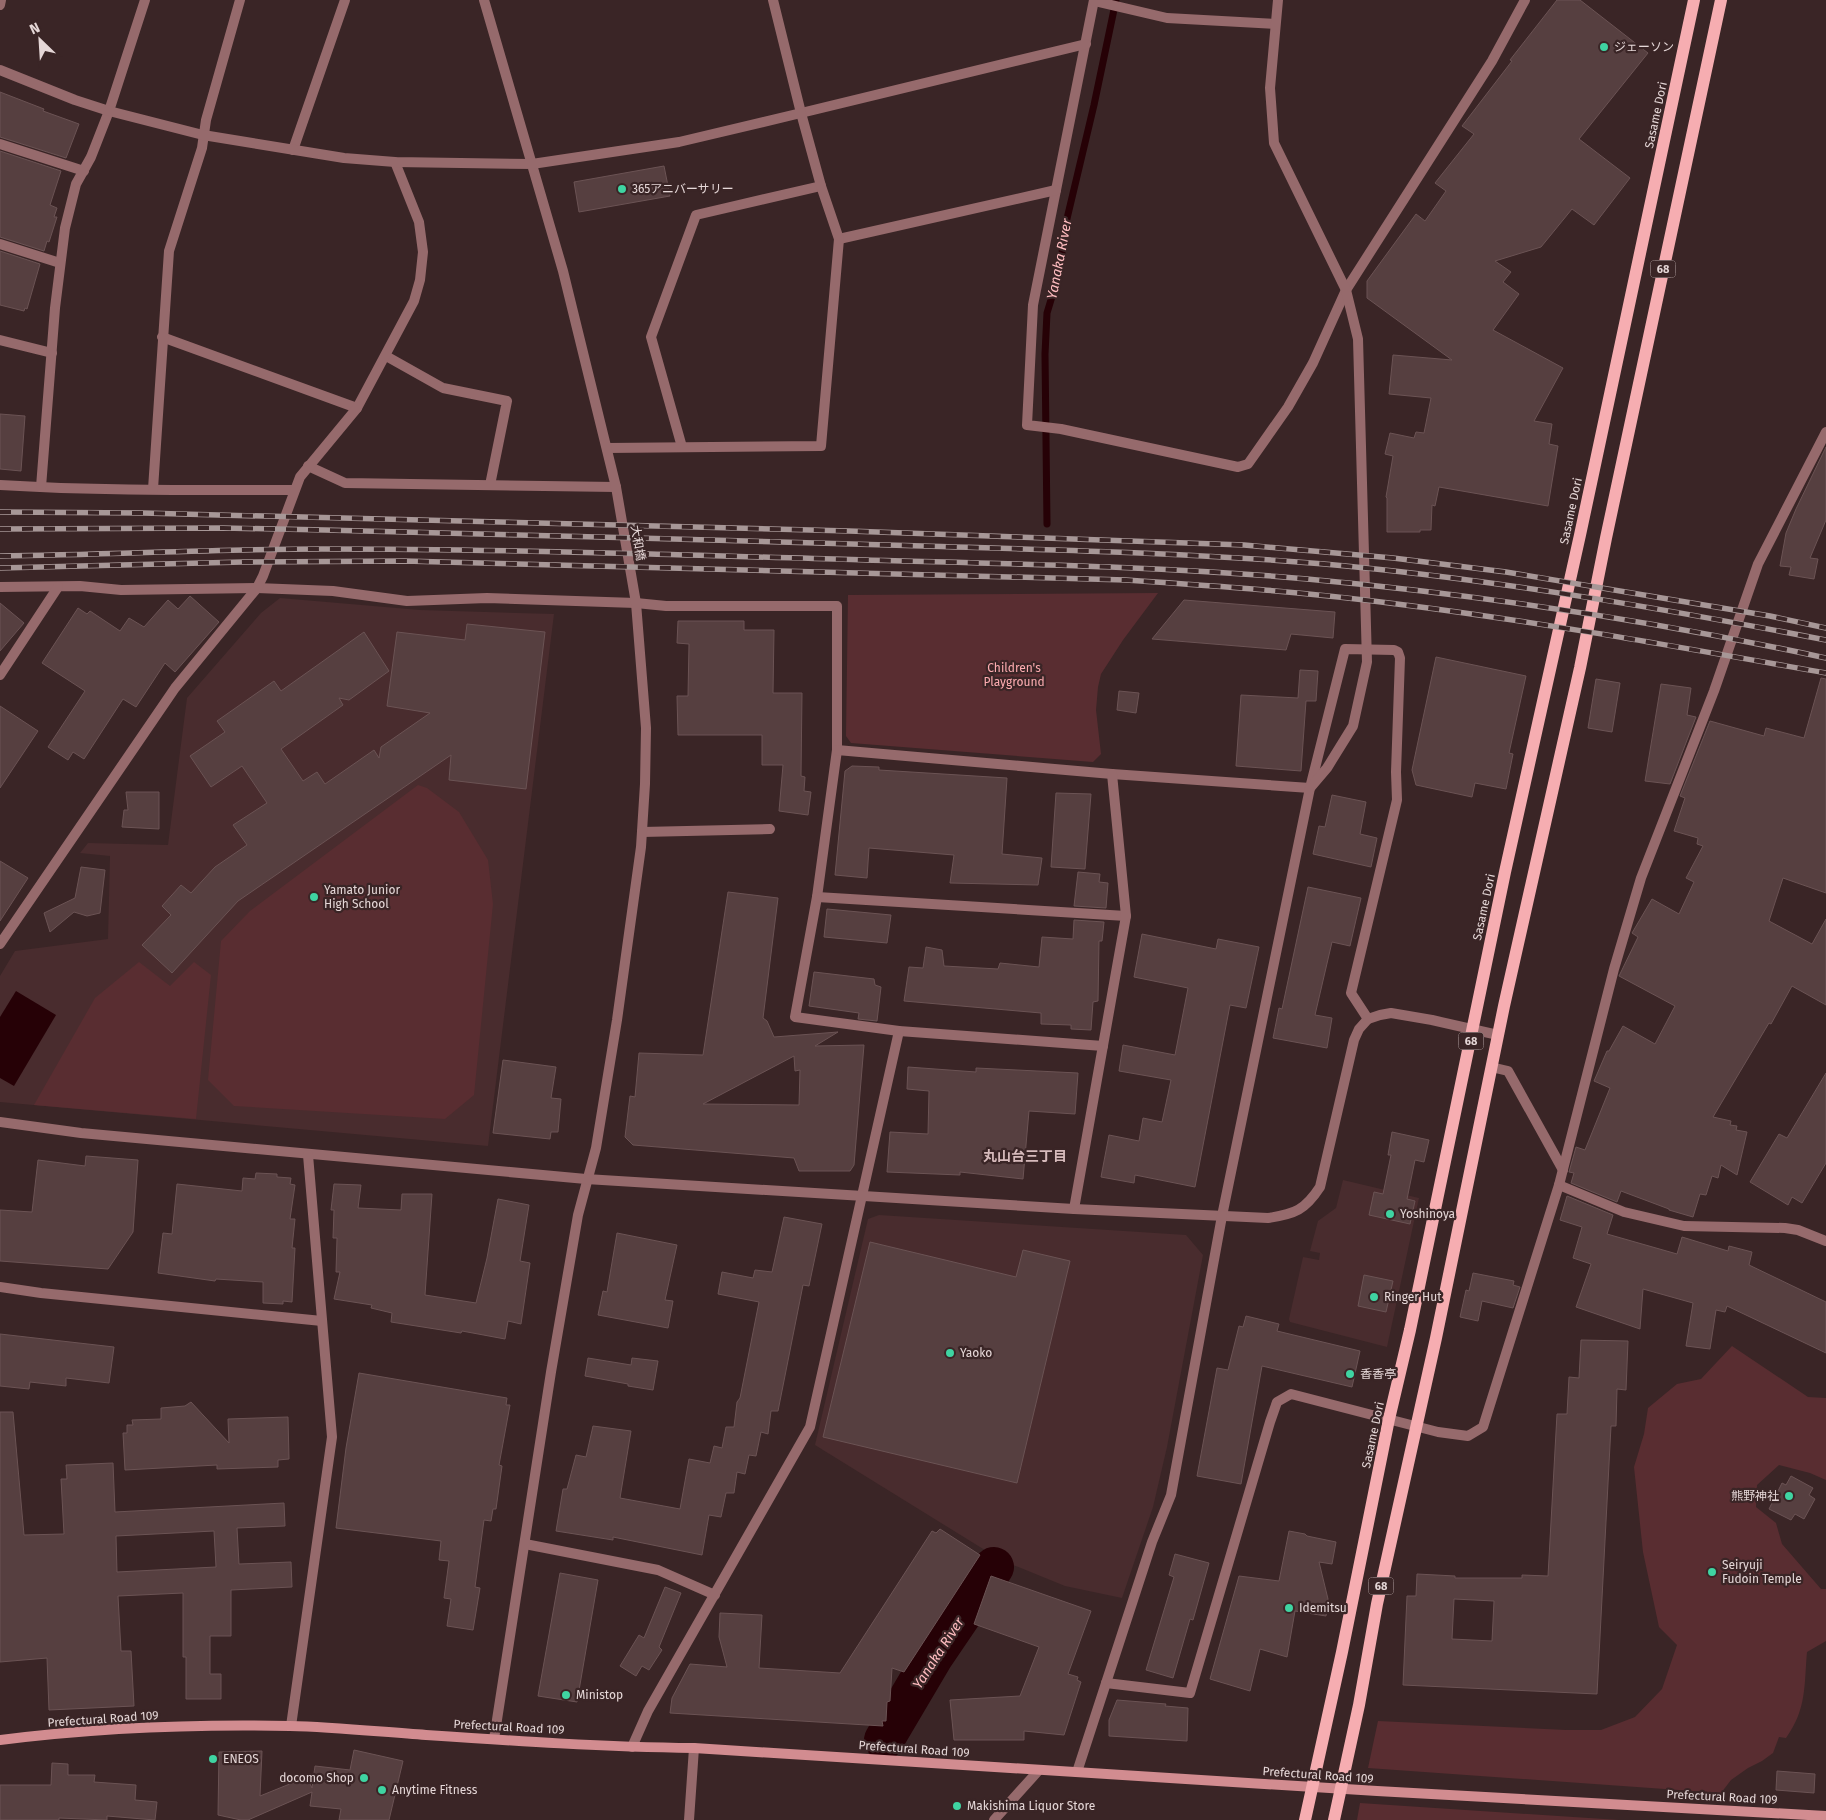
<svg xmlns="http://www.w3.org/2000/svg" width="1826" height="1820" font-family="'Fira Sans','Noto Sans JP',sans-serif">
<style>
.built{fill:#492c2e}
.green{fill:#592d31}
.water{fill:#260106}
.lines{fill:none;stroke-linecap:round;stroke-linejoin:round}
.stream{stroke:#260106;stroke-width:7}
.river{stroke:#260106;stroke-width:40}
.building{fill:#563f40;stroke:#6b5354;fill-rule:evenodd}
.minor{stroke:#966a6c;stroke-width:10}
.tertiary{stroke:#966a6c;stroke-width:10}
.secondary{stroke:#d28c90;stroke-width:10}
.primary{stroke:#f6adb1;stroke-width:12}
.rail-casing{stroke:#a79797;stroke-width:5.5}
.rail{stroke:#3a2526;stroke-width:4;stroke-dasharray:11;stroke-linecap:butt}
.poi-dot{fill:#3fd4a2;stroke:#3a2526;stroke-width:2}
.labels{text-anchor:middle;stroke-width:4.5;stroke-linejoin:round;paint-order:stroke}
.shield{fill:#3a2526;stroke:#b2a2a2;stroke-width:1}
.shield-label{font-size:11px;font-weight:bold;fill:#e5d7d7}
.poi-label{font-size:12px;fill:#e5d7d7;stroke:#3a2526;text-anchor:start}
.street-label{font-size:12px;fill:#e5d7d7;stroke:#3a2526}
.park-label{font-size:12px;fill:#fdacb0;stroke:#3a2526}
.water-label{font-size:14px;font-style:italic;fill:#ffbdc0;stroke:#3a2526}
.neighbourhood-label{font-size:14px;font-weight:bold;fill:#d6babb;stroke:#3a2526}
</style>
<rect width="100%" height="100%" fill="#3a2526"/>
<g class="built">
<polygon points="280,598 420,610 554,614 488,1146 0,1102 0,976 15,951 108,939 110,856 80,853 88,843 168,845 187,698 261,613"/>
<polygon points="1343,1180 1419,1198 1387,1347 1290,1322 1289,1319 1303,1257 1319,1260 1320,1253 1310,1251 1318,1221 1336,1208"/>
<polygon points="879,1215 1186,1235 1203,1255 1167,1447 1153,1507 1122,1598 1065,1586 1001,1560 815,1445 868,1219"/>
</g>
<g class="green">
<polygon points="1158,593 1123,640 1101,674 1098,687 1096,710 1101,754 1093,762 851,743 846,736 848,595"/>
<polygon points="418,785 427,788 459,812 488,860 493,904 474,1095 445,1119 234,1106 208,1080 221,941 250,911"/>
<polygon points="139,962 170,986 194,962 211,975 196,1119 34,1105 95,998"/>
<path d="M1732 1346 1808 1397 1826 1398V1480L1810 1473 1779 1465 1757 1485 1756 1507 1776 1523 1782 1544 1821 1589H1826V1641L1807 1652C1804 1685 1807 1709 1786 1738L1779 1737 1773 1753 1762 1761 1748 1768 1731 1780 1721 1793 1368 1768 1378 1721 1566 1730H1601L1635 1717 1662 1689 1677 1645 1659 1627 1643 1552 1634 1467 1644 1434 1648 1408 1677 1384 1701 1379Z"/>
<polygon points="1360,1803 1619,1820 1357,1820"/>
</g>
<polygon class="water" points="16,991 56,1015 14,1086 0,1078 0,1017"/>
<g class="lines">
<polyline class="stream" points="1047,524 1045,354 1047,313 1060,270 1065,227 1094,105 1116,0"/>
<polyline class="river" points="884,1740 933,1657 994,1567"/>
</g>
<g class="building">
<polygon points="1557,0 1580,0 1648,53 1579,139 1630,178 1594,225 1572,209 1541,247 1495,261 1511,272 1503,282 1519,294 1493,330 1563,368 1534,421 1552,424 1549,444 1558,446 1548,506 1439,487 1435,506 1432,505 1431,530 1420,530 1420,532 1387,532 1387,498 1386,497 1393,456 1385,454 1390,433 1414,438 1416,432 1424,433 1431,398 1389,394 1393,355 1452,360 1367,298 1367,281 1416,214 1425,221 1446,191 1435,183 1474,134 1462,126 1512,61 1510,60"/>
<polygon points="0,92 44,109 43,111 79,124 66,158 0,137"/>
<polygon points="0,151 61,171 50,205 57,208 54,217 57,217 49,242 47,241 44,251 0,237"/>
<polygon points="664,166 670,196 579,212 574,182"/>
<polygon points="0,251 40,264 27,309 25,308 24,311 0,305"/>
<polygon points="0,414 25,416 21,471 0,469"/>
<polygon points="1826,447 1826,520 1810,558 1818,559 1814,579 1789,575 1791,567 1780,566 1786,533 1796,509"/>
<polygon points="190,596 219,622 175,672 165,663 136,707 123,699 84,759 73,752 68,760 48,747 85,691 42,663 78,608 87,614 90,611 120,631 129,618 144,627 168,600 178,609"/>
<polygon points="1184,600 1335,612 1333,638 1291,634 1286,650 1152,639"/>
<polygon points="0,603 24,623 0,651"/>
<polygon points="678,621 744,621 744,630 774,630 773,693 802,693 801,776 805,777 804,791 811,792 808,815 779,811 783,765 762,765 762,735 678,735 677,696 688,696 689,644 677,643"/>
<polygon points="467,624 545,632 526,789 449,780 451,755 238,901 172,973 142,945 171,915 162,906 181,885 191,893 215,867 247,845 233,825 267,803 242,766 211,787 190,756 225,732 217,721 274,681 281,691 364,632 389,671 349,700 339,698 343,705 281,749 303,781 317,772 325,784 374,750 379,758 381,747 430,713 387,706 397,632 465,640"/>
<polygon points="1436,657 1526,676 1509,753 1513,754 1506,789 1475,783 1472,797 1416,785 1412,770"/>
<polygon points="1300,670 1318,671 1316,701 1306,701 1301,771 1236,766 1241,695 1298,698"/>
<polygon points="1821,678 1826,679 1826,893 1783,878 1769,921 1812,944 1826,919 1826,1005 1792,986 1771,1024 1769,1023 1713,1117 1731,1121 1730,1125 1737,1126 1736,1130 1747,1132 1737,1175 1721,1165 1718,1178 1712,1176 1706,1195 1700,1194 1693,1217 1669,1210 1669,1209 1621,1191 1617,1202 1571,1183 1574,1173 1569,1172 1576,1147 1585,1150 1610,1088 1594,1081 1607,1051 1609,1051 1623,1026 1655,1044 1675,1006 1619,976 1638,937 1632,933 1652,899 1679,914 1694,882 1686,878 1703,846 1697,844 1698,838 1674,831 1685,798 1680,796 1710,721 1764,736 1766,728 1804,738"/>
<polygon points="1596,679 1620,683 1612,732 1588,728"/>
<polygon points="1661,684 1691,688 1687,715 1696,717 1670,784 1645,781"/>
<polygon points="1119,691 1139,693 1136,713 1117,710"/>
<polygon points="0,706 38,731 0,788"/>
<polygon points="852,766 879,767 879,770 1007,778 1002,854 1042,858 1038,885 950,883 954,855 869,848 867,878 835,875 845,771"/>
<polygon points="126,792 159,792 159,829 122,827 124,810 128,810"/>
<polygon points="1056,793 1091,794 1085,869 1051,867"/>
<polygon points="1332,795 1366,802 1360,834 1377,838 1371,867 1313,854 1319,826 1325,827"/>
<polygon points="0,861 28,878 0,921"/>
<polygon points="81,867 105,870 100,913 87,916 74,912 50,932 44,913 75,898"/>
<polygon points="1078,872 1100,874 1099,882 1108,883 1106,908 1074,906"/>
<polygon points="1308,887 1361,898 1350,946 1332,942 1315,1015 1332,1018 1327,1048 1273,1038 1279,1008 1282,1009"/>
<path d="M728 892 778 898 763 1018 767 1021 774 1037 838 1032 815 1046 864 1045 854 1165 850 1171H799L794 1158 633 1145 625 1137 630 1096 635 1097 639 1053 703 1055ZM794 1056 795 1071 800 1070 799 1105 703 1104Z"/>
<polygon points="827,909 891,915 887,943 824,937"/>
<polygon points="1074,920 1104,922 1102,941 1099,941 1098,1001 1093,1002 1091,1030 1071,1029 1071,1025 1041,1024 1041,1013 904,1001 909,967 923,968 926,947 942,950 944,966 998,969 1000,963 1039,967 1042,937 1073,939"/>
<polygon points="1142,934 1216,949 1218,939 1259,947 1246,1008 1230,1005 1195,1187 1135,1175 1134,1183 1101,1177 1109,1135 1139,1141 1143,1118 1162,1122 1171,1080 1119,1071 1123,1045 1175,1055 1188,988 1134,977"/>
<polygon points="814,972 874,979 875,985 881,987 877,1021 858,1019 859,1013 809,1006"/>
<polygon points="503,1060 556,1067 551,1098 561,1099 558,1132 551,1132 550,1139 493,1133"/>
<polygon points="908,1067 976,1072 976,1068 1078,1073 1075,1114 1029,1111 1023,1179 960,1172 960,1175 887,1172 890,1132 928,1134 929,1091 907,1089"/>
<polygon points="1826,1073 1826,1163 1802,1203 1792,1197 1788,1205 1750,1182 1779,1134 1787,1138"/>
<polygon points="1392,1132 1429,1140 1424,1162 1415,1160 1407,1199 1415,1201 1410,1224 1369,1215 1374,1192 1383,1194 1391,1155 1388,1155"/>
<polygon points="86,1156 138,1160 133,1232 108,1269 0,1261 0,1210 32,1212 38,1160 85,1166"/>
<polygon points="256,1173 277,1174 277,1177 291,1178 290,1184 295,1185 290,1219 295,1219 292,1248 295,1248 292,1302 283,1301 283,1304 263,1303 263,1282 216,1279 215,1281 158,1273 163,1233 172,1234 177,1184 242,1191 243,1178 255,1179"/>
<polygon points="334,1184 361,1185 358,1208 401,1210 402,1194 432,1194 425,1295 476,1303 487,1258 498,1199 529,1205 520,1261 530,1263 521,1324 508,1321 505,1339 462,1331 461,1333 391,1322 392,1313 371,1308 372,1305 334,1299 340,1272 336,1272 337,1238 333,1238 334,1210 331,1210"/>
<polygon points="1567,1196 1613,1215 1607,1234 1677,1254 1682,1237 1728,1251 1729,1246 1752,1252 1749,1265 1826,1302 1826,1353 1727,1306 1725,1312 1716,1310 1710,1349 1686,1346 1693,1303 1643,1289 1640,1329 1576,1307 1591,1264 1573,1258 1582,1227 1560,1220"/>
<polygon points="784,1217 822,1224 809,1286 803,1285 778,1411 771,1411 768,1434 761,1432 756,1456 749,1455 745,1474 737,1472 734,1493 726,1493 721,1517 709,1515 702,1555 613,1537 613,1540 556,1531 563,1489 567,1489 576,1455 586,1457 593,1426 631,1431 620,1498 680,1509 689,1459 710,1463 714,1446 722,1448 726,1427 734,1427 737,1402 740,1398 759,1302 718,1294 722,1272 753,1278 755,1270 772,1272"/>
<polygon points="617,1233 677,1245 665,1300 673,1301 668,1328 598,1315 603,1291 607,1292"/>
<polygon points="870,1242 1016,1277 1023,1250 1070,1261 1017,1483 823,1437"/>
<polygon points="1473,1273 1514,1281 1513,1285 1520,1287 1513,1308 1482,1301 1478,1321 1460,1317 1466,1290 1469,1291"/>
<polygon points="1364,1275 1393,1281 1386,1312 1358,1306"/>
<polygon points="1246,1316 1279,1324 1277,1331 1360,1351 1352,1387 1262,1366 1241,1484 1197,1476 1217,1368 1228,1370 1239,1326 1243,1327"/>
<polygon points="0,1334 114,1347 109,1383 66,1378 66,1386 30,1382 29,1389 0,1386"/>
<path d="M1581 1340 1628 1341 1626 1390 1617 1389 1616 1426H1611L1597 1694 1403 1685 1407 1596H1416L1417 1574 1455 1576V1578H1522V1575L1548 1576 1557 1414H1567L1569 1377 1579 1378ZM1454 1599 1494 1601 1492 1641 1452 1639Z"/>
<polygon points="588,1358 631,1365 632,1358 658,1361 653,1390 628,1386 628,1384 585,1376"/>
<polygon points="359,1373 507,1398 506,1405 510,1405 499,1465 502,1466 496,1509 493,1509 491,1521 484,1520 475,1587 480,1588 473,1630 447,1626 451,1599 444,1598 449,1561 439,1560 441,1541 336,1528 346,1448"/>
<polygon points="191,1402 229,1443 228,1419 288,1417 289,1459 278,1460 278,1467 217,1469 217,1465 125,1470 123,1433 127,1433 127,1425 133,1425 132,1420 161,1419 161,1408 185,1406"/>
<path d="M0 1412H13L24 1535 64 1534 61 1479H67L66 1465 113 1463 115 1512 284 1503 285 1526 237 1528 239 1564 291 1562 292 1587 231 1590V1636H210V1674H221V1699H186V1657H183V1593L118 1596 121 1651H131L134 1706 49 1710 47 1658 0 1662ZM214 1531 216 1567 117 1572 116 1536Z"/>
<polygon points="1791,1476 1813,1488 1809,1495 1815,1499 1804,1519 1795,1514 1791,1520 1769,1509 1782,1483 1786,1485"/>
<polygon points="940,1529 980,1555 904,1672 892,1668 890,1701 887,1702 886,1721 882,1721 883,1726 670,1713 672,1698 690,1664 727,1667 719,1637 720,1613 762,1615 759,1668 840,1673 932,1531 936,1533"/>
<polygon points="1289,1531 1305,1534 1307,1536 1336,1542 1332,1564 1319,1562 1328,1599 1326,1616 1295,1611 1287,1657 1260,1649 1250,1691 1210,1679 1239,1576 1279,1581"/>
<polygon points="1175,1554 1209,1563 1193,1620 1190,1619 1173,1678 1146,1670 1174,1577 1169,1575"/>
<polygon points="560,1573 598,1580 577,1702 538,1696"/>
<polygon points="991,1576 1091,1611 1068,1674 1078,1677 1077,1680 1081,1682 1064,1735 1024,1731 1024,1740 954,1740 950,1700 1020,1696 1039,1647 974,1624"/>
<polygon points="665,1587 681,1593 659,1647 662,1650 649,1670 642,1666 636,1676 620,1666 639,1635 644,1638"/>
<polygon points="1117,1700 1166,1704 1165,1706 1188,1708 1187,1741 1109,1736 1109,1720"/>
<polygon points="354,1750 403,1761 389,1820 339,1820 341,1809 310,1806 312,1792 248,1820 241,1820 218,1815 219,1752 262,1751 260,1796 307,1777 312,1788 315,1766 350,1770"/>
<polygon points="52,1763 68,1764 68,1775 95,1775 94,1782 136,1785 135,1800 157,1802 155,1820 107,1816 107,1820 59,1818 59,1820 0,1820 0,1785 51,1785"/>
<polygon points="1777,1771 1815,1774 1814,1793 1776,1790"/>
</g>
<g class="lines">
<g class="minor">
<polyline points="1094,0 1033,305 1027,425 1061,429 1238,467 1248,464 1288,407 1313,363 1346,290 1492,61 1525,0"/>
<polyline points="1094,1 1167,18 1275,24"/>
<polyline points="0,5 1,0"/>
<polyline points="801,113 1086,44"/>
<polyline points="0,144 84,171"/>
<polyline points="293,150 345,0"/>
<polyline points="839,239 1056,190"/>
<polyline points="0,244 60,263"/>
<polyline points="162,337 357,408"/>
<polyline points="0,340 52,353"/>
<polyline points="386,356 443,388 507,401 490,485"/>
<polyline points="682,447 651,337 696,215 821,186"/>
<polyline points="607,448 821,446 839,239 821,186 801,113 773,0"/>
<polyline points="308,466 345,483 616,487"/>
<path d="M0 485C98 491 196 490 294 490"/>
<polyline points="41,487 55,308 65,228 76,184 91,157 109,111 145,0"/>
<polyline points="153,489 169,251 202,148 206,120 240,0"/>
<polyline points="0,587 80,586 121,590 257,588 333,591 407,601 487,598 636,603 666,606 837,606 837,750 817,897 795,1017 899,1031 1103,1046"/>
<polyline points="0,675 58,587"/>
<polyline points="837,750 1112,774 1310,788 1345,649 1394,650 1398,652 1400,658 1396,772 1397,800 1351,993 1368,1019"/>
<polyline points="642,832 770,829"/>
<polyline points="817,897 1126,916"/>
<polyline points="0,944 175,688 257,588 263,576 300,477 357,408 414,301 420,280 423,252 419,222 395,162"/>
<polyline points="1491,1067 1508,1071 1563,1170"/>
<polyline points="1559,1185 1624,1212 1684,1226 1785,1228 1798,1230 1826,1241"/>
<polyline points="1222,1216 1310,788 1327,768 1353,726 1367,662 1358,339 1346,290 1274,143 1270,88 1278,0"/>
<polyline points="525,1544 658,1570 715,1595"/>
<polyline points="1106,1683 1190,1693 1270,1422 1277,1402 1291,1394 1438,1432 1468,1436 1483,1427 1559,1185 1614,969 1641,878 1714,691 1758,564 1826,432"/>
<polyline points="632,1747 648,1711 810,1427 899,1031"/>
<polyline points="689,1820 694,1748"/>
</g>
<g class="tertiary">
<polyline points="484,0 563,271 616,487 636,603 646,728 645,784 641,847 617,1020 596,1148 578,1215 551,1372 494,1739"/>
<polyline points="0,70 75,100 109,111 203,135 344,158 395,162 532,164 679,142 801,113"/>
<path d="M0 1122 81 1133 586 1179 1074 1209 1268 1218C1295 1214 1305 1210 1320 1187L1354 1040 1359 1029 1368 1019 1380 1015 1391 1013 1432 1020 1498 1035"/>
<polyline points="1074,1209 1126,916 1112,774"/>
<polyline points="0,1287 41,1293 322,1321"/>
<polyline points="291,1726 332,1437 308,1155"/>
<polyline points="1077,1772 1152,1542 1171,1495 1222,1216"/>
<polyline points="994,1820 1039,1770"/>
</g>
<path class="secondary" d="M0 1740C96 1728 193 1724 290 1726 335 1727 381 1732 426 1735 515 1741 604 1747 694 1748L1377 1791 1826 1816"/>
<g class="primary">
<polyline points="1305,1820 1342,1652 1389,1419 1410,1330 1505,872 1580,535 1694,0"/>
<polyline points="1334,1820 1359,1705 1377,1604 1436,1338 1504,1006 1580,668 1606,538 1721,0"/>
</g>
<defs>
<g id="rail">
<polyline points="0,512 143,513 849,531 1244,545 1393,558 1506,572 1770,616 1826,628"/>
<path d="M0 529 223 528 325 530C524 535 724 540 923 546 1057 550 1191 553 1324 564 1493 579 1660 608 1826 640"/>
<path d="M0 556C107 555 215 549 322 549 503 549 685 555 866 560 1013 564 1161 566 1307 579 1482 595 1655 621 1826 658"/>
<path d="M0 568 243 562 404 561 1126 580C1217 586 1307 592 1397 604 1541 622 1684 648 1826 673"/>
</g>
</defs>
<use href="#rail" class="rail-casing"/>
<use href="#rail" class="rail"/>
</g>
<g class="poi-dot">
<circle cx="1604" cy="47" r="5"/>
<circle cx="622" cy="189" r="5"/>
<circle cx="314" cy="897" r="5"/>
<circle cx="1390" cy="1214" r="5"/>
<circle cx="1374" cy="1297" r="5"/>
<circle cx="950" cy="1353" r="5"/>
<circle cx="1350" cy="1374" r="5"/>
<circle cx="1789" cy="1496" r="5"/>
<circle cx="1712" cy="1572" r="5"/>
<circle cx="1289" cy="1608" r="5"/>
<circle cx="566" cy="1695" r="5"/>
<circle cx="213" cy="1759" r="5"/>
<circle cx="364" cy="1778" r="5"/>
<circle cx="382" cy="1790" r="5"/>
<circle cx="957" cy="1806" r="5"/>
</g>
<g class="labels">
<g class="shield">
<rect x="1650.5" y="260.5" width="25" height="17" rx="4"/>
<rect x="1458.5" y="1032.5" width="25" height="17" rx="4"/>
<rect x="1368.5" y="1577.5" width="25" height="17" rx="4"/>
</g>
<g class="shield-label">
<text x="1663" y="273">68</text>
<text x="1471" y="1045">68</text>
<text x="1381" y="1590">68</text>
</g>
<g class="poi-label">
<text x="1614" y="51">ジェーソン</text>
<text x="632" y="193">365アニバーサリー</text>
<text x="324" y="894">Yamato Junior<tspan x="324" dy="14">High School</tspan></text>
<text x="1400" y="1218">Yoshinoya</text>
<text x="1384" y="1301">Ringer Hut</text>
<text x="960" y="1357">Yaoko</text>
<text x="1360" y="1378">香香亭</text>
<text x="1779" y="1500" text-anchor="end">熊野神社</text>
<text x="1722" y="1569">Seiryuji<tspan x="1722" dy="14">Fudoin Temple</tspan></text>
<text x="1299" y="1612">Idemitsu</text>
<text x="576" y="1699">Ministop</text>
<text x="223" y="1763">ENEOS</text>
<text x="354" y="1782" text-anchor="end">docomo Shop</text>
<text x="392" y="1794">Anytime Fitness</text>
<text x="967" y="1810">Makishima Liquor Store</text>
</g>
<g class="street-label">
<text transform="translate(1656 115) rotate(-78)" y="4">Sasame Dori</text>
<text transform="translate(1571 511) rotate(-78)" y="4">Sasame Dori</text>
<text transform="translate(638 543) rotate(80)" y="4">大和橋</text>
<text transform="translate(1484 907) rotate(-78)" y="4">Sasame Dori</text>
<text transform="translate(1373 1435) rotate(-78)" y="4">Sasame Dori</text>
<text transform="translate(103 1719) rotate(-4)" y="4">Prefectural Road 109</text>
<text transform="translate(509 1727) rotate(3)" y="4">Prefectural Road 109</text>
<text transform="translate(914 1749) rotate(4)" y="4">Prefectural Road 109</text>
<text transform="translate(1318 1775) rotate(4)" y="4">Prefectural Road 109</text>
<text transform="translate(1722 1797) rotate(3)" y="4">Prefectural Road 109</text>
</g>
<g class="park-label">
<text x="1014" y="672">Children's<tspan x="1014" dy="14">Playground</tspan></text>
</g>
<g class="water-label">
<text transform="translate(1059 259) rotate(-79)" y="5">Yanaka River</text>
<text transform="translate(938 1653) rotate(-57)" y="5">Yanaka River</text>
</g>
<g class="neighbourhood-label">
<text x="1025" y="1161">丸山台三丁目</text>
</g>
</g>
<g transform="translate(40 40) rotate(335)" stroke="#3a2526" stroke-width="4" paint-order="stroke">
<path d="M0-4L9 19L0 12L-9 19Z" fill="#e5d7d7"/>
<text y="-8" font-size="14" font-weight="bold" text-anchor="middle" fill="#e5d7d7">N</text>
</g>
</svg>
